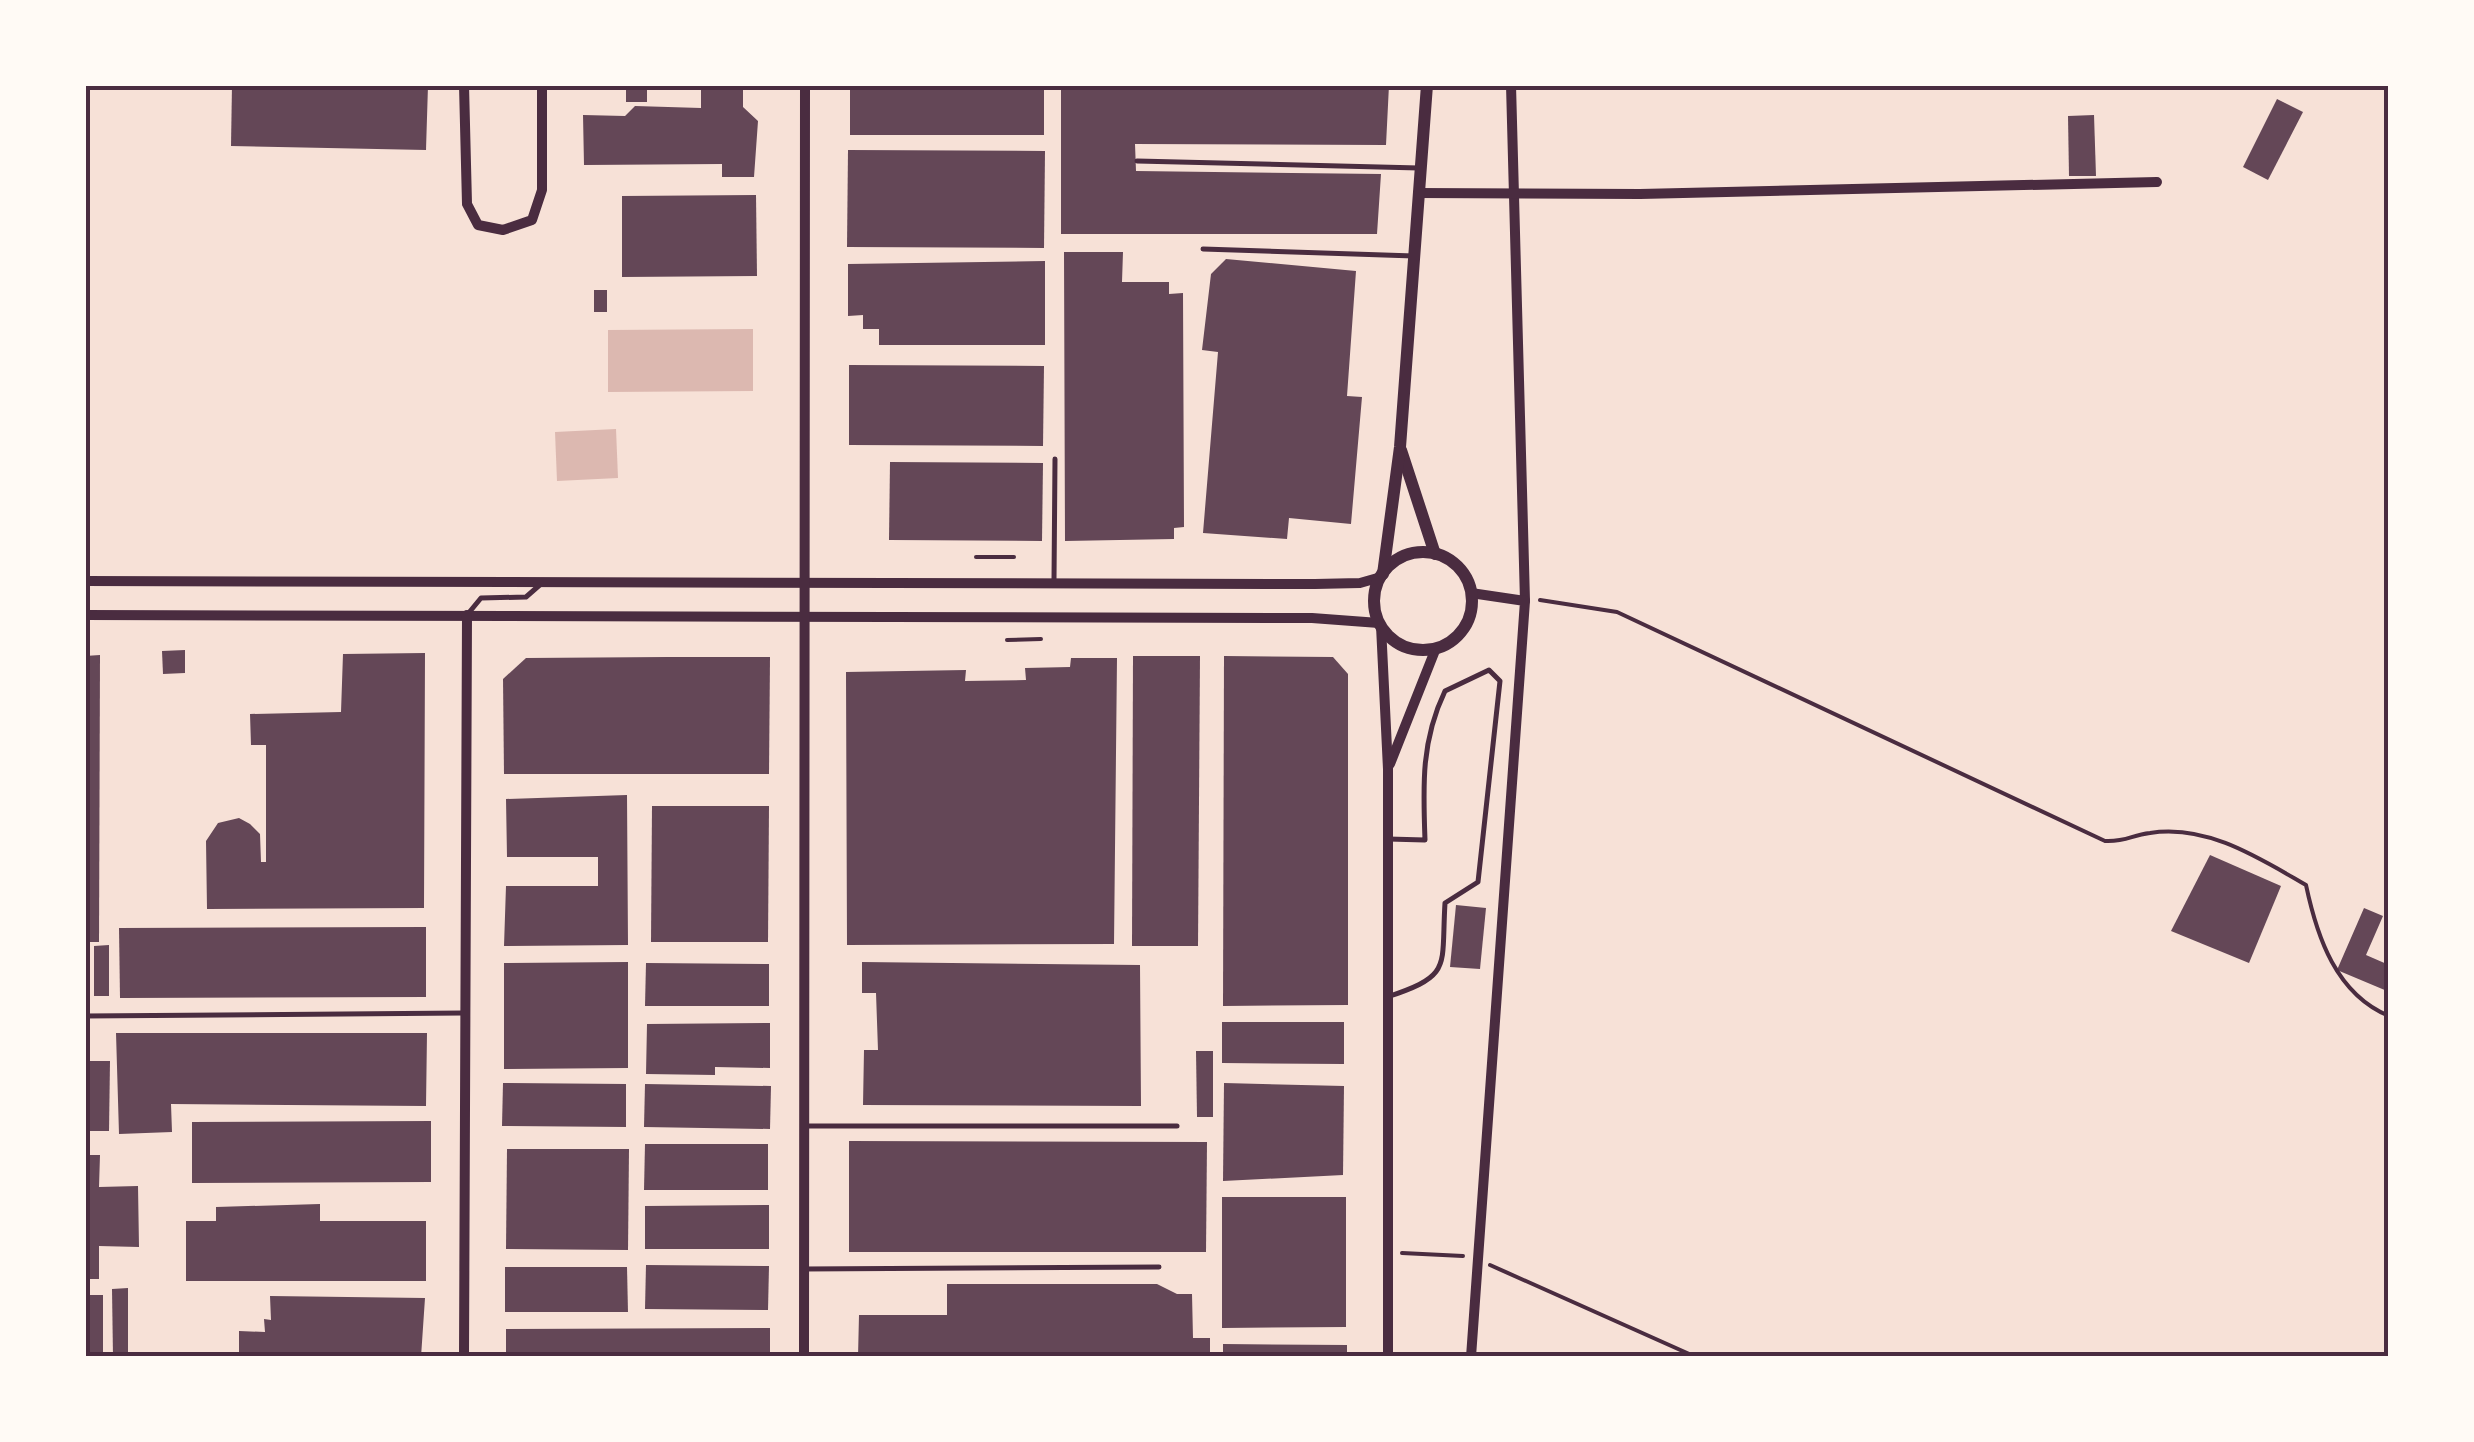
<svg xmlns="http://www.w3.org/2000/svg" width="2474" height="1442" font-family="'Nunito Sans',sans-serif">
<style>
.water{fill:#dcb8b0}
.building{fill:#644757}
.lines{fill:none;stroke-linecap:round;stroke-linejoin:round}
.path{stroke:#4a2c40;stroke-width:4}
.service{stroke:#4a2c40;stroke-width:5}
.minor{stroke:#4a2c40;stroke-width:10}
.tertiary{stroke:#4a2c40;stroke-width:12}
.neatline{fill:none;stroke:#4a2c40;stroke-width:4}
</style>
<rect width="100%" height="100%" fill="#f7e1d7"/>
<g class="water">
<polygon points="753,329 753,391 608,392 608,330"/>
<polygon points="616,429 618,478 557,481 555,432"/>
</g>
<g class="building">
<polygon points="232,85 428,85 426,150 231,146"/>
<polygon points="701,85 743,85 743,107 758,121 754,177 722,177 722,164 584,165 583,115 625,116 635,106 701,108"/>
<rect x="850" y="85" width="194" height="50"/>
<polygon points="1061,85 1389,85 1386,145 1135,144 1136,171 1381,174 1377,234 1061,234"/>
<rect x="626" y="88" width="21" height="14"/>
<polygon points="2277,99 2303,112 2268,180 2243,167"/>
<polygon points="2094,115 2096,176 2069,176 2068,116"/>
<polygon points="848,150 1045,151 1044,248 847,247"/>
<polygon points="756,195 757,276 622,277 622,196"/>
<polygon points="1064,252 1123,252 1122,282 1169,282 1169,294 1183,293 1184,527 1174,528 1174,539 1065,541"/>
<polygon points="1226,259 1356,271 1347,396 1362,397 1351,524 1289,518 1287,539 1203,533 1218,352 1202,350 1211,274"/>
<polygon points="1045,261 1045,345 879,345 879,329 863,329 863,315 848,316 848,264"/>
<rect x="594" y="290" width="13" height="22"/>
<polygon points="849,365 1044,366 1043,446 849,445"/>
<polygon points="890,462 1043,463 1042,541 889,540"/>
<polygon points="185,650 185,673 163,674 162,651"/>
<polygon points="425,653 424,908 207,909 206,841 218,823 239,818 250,824 260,834 261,862 266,862 266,745 251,745 250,714 341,712 343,654"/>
<polygon points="100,655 99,942 85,942 85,656"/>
<polygon points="1133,656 1200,656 1198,946 1132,946"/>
<polygon points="1224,656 1333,657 1348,674 1348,1005 1223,1006"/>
<polygon points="667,657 770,657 769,774 504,774 503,679 526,658"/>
<polygon points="1071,658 1117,658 1114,944 847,945 846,672 966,670 965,681 1026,680 1025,668 1070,667"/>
<polygon points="627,795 628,945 504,946 506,886 598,886 598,857 507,857 506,799"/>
<polygon points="652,806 769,806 768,942 651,942"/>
<polygon points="2210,855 2281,886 2249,963 2171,931"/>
<polygon points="1456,905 1486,908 1480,969 1450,967"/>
<polygon points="2364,908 2383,916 2366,955 2389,965 2387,991 2337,970"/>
<polygon points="426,927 426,997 120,998 119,928"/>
<polygon points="109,945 109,996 94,996 94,946"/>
<polygon points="628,962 628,1068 504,1069 504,963"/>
<polygon points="862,962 1140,965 1141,1106 863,1105 864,1050 878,1050 876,993 862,993"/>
<polygon points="646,963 769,964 769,1006 645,1006"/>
<polygon points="1222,1022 1344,1022 1344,1064 1222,1063"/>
<polygon points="770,1023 770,1068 715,1067 715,1075 646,1074 647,1024"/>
<polygon points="116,1033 427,1033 426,1106 171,1104 172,1132 119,1134"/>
<polygon points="1196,1051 1213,1051 1213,1117 1197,1117"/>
<polygon points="85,1061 110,1061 109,1131 85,1131"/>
<polygon points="503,1083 626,1084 626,1127 502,1126"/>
<polygon points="1224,1083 1344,1086 1343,1175 1223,1181"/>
<polygon points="645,1084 771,1086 770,1129 644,1127"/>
<polygon points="431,1121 431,1182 192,1183 192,1122"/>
<polygon points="849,1141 1207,1142 1206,1252 849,1252"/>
<polygon points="645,1144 768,1144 768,1190 644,1190"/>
<polygon points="507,1149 629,1149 628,1250 506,1249"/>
<polygon points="85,1155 100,1155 99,1187 138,1186 139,1247 99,1246 99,1279 85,1279"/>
<polygon points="1222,1197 1346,1197 1346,1327 1222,1328"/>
<polygon points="320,1204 320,1221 426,1221 426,1281 186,1281 186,1221 216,1221 216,1207"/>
<polygon points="769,1205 769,1249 645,1249 645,1206"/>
<polygon points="646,1265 769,1266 768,1310 645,1309"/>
<polygon points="505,1267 627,1267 628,1312 505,1312"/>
<polygon points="947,1284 1157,1284 1177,1294 1192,1294 1193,1338 1210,1338 1210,1354 858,1357 859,1315 947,1315"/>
<polygon points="128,1288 128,1357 113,1357 112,1289"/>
<rect x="85" y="1295" width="18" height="62"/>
<polygon points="270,1296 425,1298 421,1357 239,1357 239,1331 265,1332 264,1319 271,1320"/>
<polygon points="770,1328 770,1357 506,1357 506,1329"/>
<polygon points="1223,1344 1347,1345 1347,1357 1223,1357"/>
</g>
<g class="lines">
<g class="path">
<polyline points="976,557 1014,557"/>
<path d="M1540 600 1617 612 2105 841C2127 842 2131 835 2150 833 2207 824 2259 858 2306 885 2317 937 2336 994 2389 1016"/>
<polyline points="1007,640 1041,639"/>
<polyline points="1402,1253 1463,1256"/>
<polyline points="1490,1265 1696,1357"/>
</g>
<g class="service">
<polyline points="1137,161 1419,168"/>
<polyline points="1203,249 1414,256"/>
<polyline points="1054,581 1055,459"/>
<polyline points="467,615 481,598 526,597 542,583"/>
<path d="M1387 997C1453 975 1441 968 1445 903L1478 882 1500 681 1489 670 1445 691C1421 741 1423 786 1425 840L1388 839"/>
<polyline points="85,1016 463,1013"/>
<polyline points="807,1126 1177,1126"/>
<polyline points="804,1269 1159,1267"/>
</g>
<g class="minor">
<polyline points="464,85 467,204 478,225 503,230 532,220 542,190 542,85"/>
<polyline points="1511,85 1525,601"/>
<polyline points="1418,193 1640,194 2157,182"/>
<polyline points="85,581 1315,584 1360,583 1381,577"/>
<polyline points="85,615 1312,618 1379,623"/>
<polyline points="1381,626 1388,769 1388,1357"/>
<polyline points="1390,764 1436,648"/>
<polyline points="464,1357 467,615"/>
<polyline points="804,1357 805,85"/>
<polyline points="1471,1357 1525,601 1471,593"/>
</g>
<g class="tertiary">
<polyline points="1401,450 1435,554"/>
<circle cx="1423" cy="601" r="49"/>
<polyline points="1383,574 1400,447 1427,85"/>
</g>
</g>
<rect width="2474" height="1442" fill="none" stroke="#fffaf5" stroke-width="175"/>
<rect x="88" y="88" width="2298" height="1266" class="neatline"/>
</svg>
